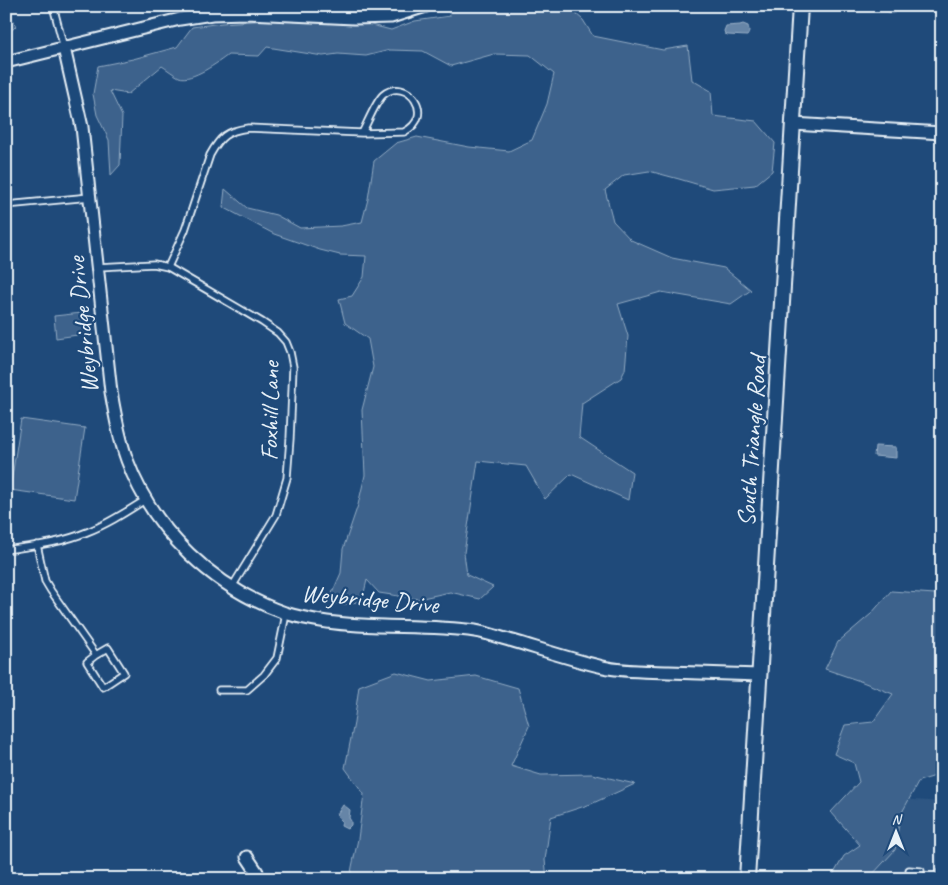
<svg xmlns="http://www.w3.org/2000/svg" width="948" height="885" font-family="Caveat,sans-serif">
<style>
.built{fill:#2e5683}
.green{fill:#3c628c;stroke:#92aac2}
.water{fill:#6685a7;stroke:#9ab0c7}
.lines{fill:none;stroke-linecap:round;stroke-linejoin:round}
.service-casing{stroke:#e8f1f8;stroke-width:9}
.minor-casing{stroke:#e8f1f8;stroke-width:15}
.tertiary-casing{stroke:#e8f1f8;stroke-width:18}
.service{stroke:#1f4a7a;stroke-width:5.5}
.minor{stroke:#1f4a7a;stroke-width:11}
.tertiary{stroke:#1f4a7a;stroke-width:14}
.labels{text-anchor:middle;stroke-width:4.5;stroke-linejoin:round;paint-order:stroke}
.street-label{font-size:25px;fill:#e8f1f8;stroke:#1f4a7a}
</style>
<rect width="100%" height="100%" fill="#1f4a7a"/>
<filter id="ink" filterUnits="userSpaceOnUse"><feTurbulence type="fractalNoise" baseFrequency=".02" numOctaves="2"/><feDisplacementMap in="SourceGraphic" scale="10" xChannelSelector="R" yChannelSelector="G"/><feConvolveMatrix kernelMatrix="1 2 1 2 8 2 1 2 1" color-interpolation-filters="sRGB"/></filter>
<g filter="url(#ink)">
<polygon class="built" points="873,797 942,802 942,879 869,879"/>
<g class="green">
<path d="M447 6H567L583 20 593 36 663 50 688 46 692 80 711 91 713 116 756 121 775 143 772 171 755 185 713 189 679 179 649 171 624 175 605 190 613 221 631 240 672 258 724 268 751 290 731 304 661 292 618 304 628 336 625 370 621 378 582 403 579 437 632 472 628 500 571 474 545 499 526 466 478 461 464 553 467 575 493 587 480 599 450 592 418 599 379 593 367 580 362 601 340 605 329 600 341 573 343 549 358 505 365 475 362 410 373 367 368 339 345 323 339 299 352 296 364 277 366 256 340 255 320 250 274 234 223 207 225 189 247 208 276 215 300 228 341 226 362 222 368 199 374 161 396 143 417 137 469 147 509 151 532 140 547 104 554 74 530 55 494 54 451 66 423 51 390 50 366 56 338 54 323 56 267 47 259 56 228 55C219 62 191 82 179 77 173 74 167 69 162 66L128 94 110 91 122 116 120 165 111 175 109 140 97 115 93 94 98 66 133 59 177 47 192 27 222 23 285 19 325 23 351 20 391 30 415 21 450 16Z"/>
<polygon points="6,9 16,26 6,36"/>
<polygon points="82,313 85,334 56,338 54,316"/>
<polygon points="21,419 85,428 74,499 10,490"/>
<polygon points="891,591 935,594 942,593 942,774 919,781 900,816 895,850 872,875 872,879 835,879 833,875 844,856 860,845 831,812 859,782 854,763 834,754 845,725 873,722 893,694 860,681 825,669 838,642 871,614"/>
<polygon points="396,672 431,681 476,676 518,688 529,726 511,766 541,775 592,774 635,784 591,804 551,817 545,860 547,879 350,879 352,867 358,839 364,794 345,768 354,723 359,686"/>
</g>
<g class="water">
<path d="M878 6H898V8C894 17 891 12 885 11 882 10 880 11 878 10Z"/>
<path d="M743 24 748 26C749 30 750 32 747 36L728 35 725 34 724 31 726 26 740 25Z"/>
<polygon points="875,446 896,447 896,458 874,456"/>
<polygon points="343,805 345,806 350,810 349,818 351,821 351,825 347,829 341,826 342,821 338,817 337,814"/>
</g>
<g class="lines">
<defs>
<g id="service">
<polyline points="53,6 64,48"/>
<polyline points="6,205 90,197"/>
<polyline points="98,267 154,264 168,267 262,322 278,333 286,342 290,352 293,367 290,439 287,478 276,515 232,587"/>
<path d="M168 267 185 230 210 155C220 137 226 131 248 128L362 133C367 124 376 101 383 95 407 75 437 116 404 132L362 133"/>
<polyline points="37,545 45,581 51,591 96,655 108,648 124,673 103,687 87,662 96,655"/>
<path d="M6 550C33 546 61 543 87 532 108 524 126 512 145 500"/>
<polyline points="219,690 247,690 264,675 277,658 286,614"/>
<polyline points="909,870 921,871"/>
<polyline points="940,872 942,872"/>
</g>
<g id="minor">
<path d="M64 48 82 127 111 392C115 415 119 438 127 460 153 531 214 588 285 613 298 617 314 620 327 622 376 629 426 624 475 631 488 633 501 638 513 641 543 650 573 660 603 667 625 672 647 671 669 672 699 673 729 674 759 675"/>
<polyline points="6,62 180,19 212,14 246,13 354,18 391,17 426,6"/>
<polyline points="793,124 942,133"/>
<polyline points="247,857 257,872 259,879"/>
</g>
<polyline id="tertiary" points="747,879 800,6"/>
</defs>
<use href="#service" class="service-casing"/>
<use href="#minor" class="minor-casing"/>
<use href="#tertiary" class="tertiary-casing"/>
<use href="#service" class="service"/>
<use href="#minor" class="minor"/>
<use href="#tertiary" class="tertiary"/>
</g>
</g>
<g class="labels">
<g class="street-label">
<text transform="translate(82 325) rotate(-96)" y="9">Weybridge Drive</text>
<text transform="translate(269 411) rotate(-89)" y="9">Foxhill Lane</text>
<text transform="translate(751 441) rotate(-86)" y="9">South Triangle Road</text>
<text transform="translate(370 598) rotate(5)" y="9">Weybridge Drive</text>
</g>
</g>
<rect width="948" height="885" fill="none" stroke="#1f4a7a" stroke-width="25"/>
<rect x="12" y="12" width="923" height="860" fill="none" stroke="#e8f1f8" stroke-width="2" filter="url(#ink)"/>
<g transform="translate(896 832)" stroke="#1f4a7a" stroke-width="4" paint-order="stroke">
<path d="M0-4L9 19L0 12L-9 19Z" fill="#e8f1f8"/>
<text y="-8" font-size="14" font-weight="bold" text-anchor="middle" fill="#e8f1f8">N</text>
</g>
</svg>
